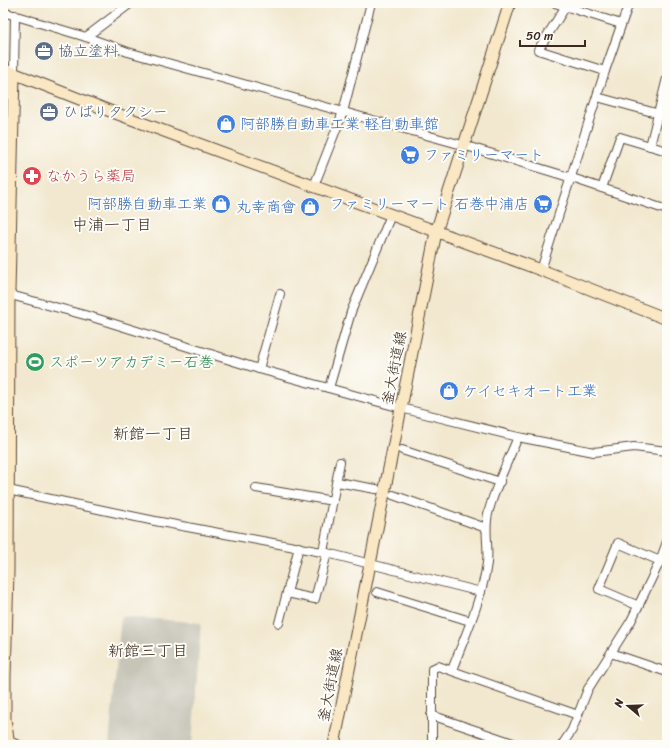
<svg xmlns="http://www.w3.org/2000/svg" width="670" height="748" font-family="Sriracha,'Klee One',sans-serif">
<style>
.industrial{fill:#c7c5b8}
.lines{fill:none;stroke-linecap:round;stroke-linejoin:round}
.street-casing{stroke:#564639;stroke-width:10}
.secondary-casing{stroke:#564639;stroke-width:13}
.street{stroke:#fff;stroke-width:8}
.secondary{stroke:#fae7c3;stroke-width:11}
.labels{text-anchor:middle;stroke-width:4;stroke-linejoin:round;paint-order:stroke}
.service-label{font-size:15px;fill:#4e5e75;stroke:#fdfcf7;text-anchor:start}
.shop-label{font-size:15px;fill:#366cbe;stroke:#fdfcf7;text-anchor:start}
.health-label{font-size:15px;fill:#be3a42;stroke:#fdfcf7;text-anchor:start}
.leisure-label{font-size:15px;fill:#27864d;stroke:#fdfcf7;text-anchor:start}
.street-label{font-size:15px;fill:#3b2a1e;stroke:#fdfcf7}
.neighbourhood-label{font-size:16px;fill:#3b2a1e;stroke:#fdfcf7}
</style>
<rect width="100%" height="100%" fill="#fdfcf7"/>
<filter id="ink" filterUnits="userSpaceOnUse"><feTurbulence type="fractalNoise" baseFrequency=".025" numOctaves="2"/><feDisplacementMap in="SourceGraphic" scale="8" xChannelSelector="R" yChannelSelector="G"/><feConvolveMatrix kernelMatrix="1 2 1 2 8 2 1 2 1" color-interpolation-filters="sRGB"/></filter>
<filter id="wash" filterUnits="userSpaceOnUse"><feTurbulence type="fractalNoise" baseFrequency=".012" numOctaves="4" result="noise"/><feDisplacementMap in="SourceGraphic" scale="16" xChannelSelector="R" yChannelSelector="G"/><feGaussianBlur stdDeviation="0.9" result="paint"/><feColorMatrix in="noise" values="0 0 0 0 0 0 0 0 0 0 0 0 0 0 0 0 0 1.4 0 .05"/><feComposite in="paint" operator="in"/></filter>
<g filter="url(#wash)">
<rect width="100%" height="100%" fill="#f2e8cf"/>
<polygon class="industrial" points="121,616 201,623 192,745 109,745"/>
</g>
<g filter="url(#ink)">
<g class="lines">
<defs>
<g id="street">
<polyline points="555,3 621,24"/>
<polyline points="566,6 538,50 605,71"/>
<polyline points="3,12 86,37 128,52 473,148 572,178 667,210"/>
<polyline points="86,37 131,3"/>
<polyline points="14,73 15,15"/>
<polyline points="597,97 667,116"/>
<polyline points="650,146 667,78"/>
<polyline points="314,186 343,112 371,3"/>
<polyline points="602,188 620,137 667,151"/>
<polyline points="541,270 605,71 629,3"/>
<polyline points="3,293 92,317 259,369 401,408 518,437 594,452 634,447 667,451"/>
<polyline points="259,369 280,294"/>
<polyline points="329,388 351,312 391,215"/>
<polyline points="402,450 500,482"/>
<polyline points="337,482 376,489"/>
<polyline points="256,488 333,501"/>
<polyline points="8,490 155,521 327,553 481,592"/>
<polyline points="393,495 486,528"/>
<polyline points="323,552 340,462"/>
<polyline points="377,592 470,621"/>
<polyline points="287,593 315,599 327,553"/>
<polyline points="639,606 599,589 618,543 660,561"/>
<polyline points="279,623 299,547"/>
<polyline points="611,653 667,672"/>
<path d="M452 670C465 636 482 599 487 563 489 546 484 530 488 514 494 489 508 461 518 437"/>
<polyline points="431,715 513,743 513,745"/>
<polyline points="5,740 19,745"/>
<polyline points="432,745 432,669 438,666 578,715"/>
<polyline points="562,745 572,730 588,689 631,621 660,561 667,542"/>
</g>
<g id="secondary">
<polyline points="3,69 115,113 541,270 667,319"/>
<polyline points="9,745 5,719 5,677 8,572 9,293 14,73"/>
<polyline points="334,745 436,232 510,3"/>
</g>
</defs>
<use href="#street" class="street-casing"/>
<use href="#secondary" class="secondary-casing"/>
<use href="#street" class="street"/>
<use href="#secondary" class="secondary"/>
</g>
</g>
<defs>
<symbol id="office-disc" viewBox="-11 -11 22 22"><circle r="9.5" fill="#5c6f8a" stroke="#fdfcf7"/><path d="M-6-3h4V-5.5h4V-3h4V5H-6ZM-1-4.5V-3h2v-1.5ZM-6 0V1H6V0Z" fill="#fff"/></symbol>
<symbol id="shop-disc" viewBox="-11 -11 22 22"><circle r="9.5" fill="#3f7fe0" stroke="#fdfcf7"/><path d="M-5-2.5h2.3a2.7 3.5 0 0 1 5.4 0H5L5.5 6h-11ZM-1.5-2.5h3a1.5 2.3 0 0 0-3 0Z" fill="#fff"/></symbol>
<symbol id="supermarket-disc" viewBox="-11 -11 22 22"><circle r="9.5" fill="#3f7fe0" stroke="#fdfcf7"/><path d="M-6-5.5h2.5l.6 2H6L4.5 2H-2.5L-4.4-4H-6ZM-1.5 3.2a1.3 1.3 0 1 0 .1 0ZM3 3.2a1.3 1.3 0 1 0 .1 0Z" fill="#fff"/></symbol>
<symbol id="pharmacy-disc" viewBox="-11 -11 22 22"><circle r="9.5" fill="#e0444e" stroke="#fdfcf7"/><path d="M-2-6h4v4h4v4h-4v4h-4v-4h-4v-4h4Z" fill="#fff"/></symbol>
<symbol id="stadium-disc" viewBox="-11 -11 22 22"><circle r="9.5" fill="#2e9e5b" stroke="#fdfcf7"/><path d="M0-5a6.5 5 0 1 0 0 10a6.5 5 0 1 0 0-10ZM-3.5-1.8h7v3.6h-7Z" fill="#fff"/></symbol>
</defs>
<g fill-rule="evenodd">
<use href="#office-disc" x="33" y="40" width="22" height="22"/>
<use href="#office-disc" x="38" y="101" width="22" height="22"/>
<use href="#shop-disc" x="215" y="113" width="22" height="22"/>
<use href="#supermarket-disc" x="399" y="144" width="22" height="22"/>
<use href="#pharmacy-disc" x="21" y="165" width="22" height="22"/>
<use href="#shop-disc" x="210" y="193" width="22" height="22"/>
<use href="#supermarket-disc" x="532" y="193" width="22" height="22"/>
<use href="#shop-disc" x="299" y="196" width="22" height="22"/>
<use href="#stadium-disc" x="24" y="351" width="22" height="22"/>
<use href="#shop-disc" x="438" y="380" width="22" height="22"/>
</g>
<g class="labels">
<g class="service-label">
<text x="58" y="56">協立塗料</text>
<text x="63" y="117">ひばりタクシー</text>
</g>
<g class="shop-label">
<text x="240" y="129">阿部勝自動車工業 軽自動車館</text>
<text x="424" y="160">ファミリーマート</text>
<text x="207" y="209" text-anchor="end">阿部勝自動車工業</text>
<text x="529" y="209" text-anchor="end">ファミリーマート 石巻中浦店</text>
<text x="296" y="212" text-anchor="end">丸幸商會</text>
<text x="463" y="396">ケイセキオート工業</text>
</g>
<g class="health-label">
<text x="46" y="181">なかうら薬局</text>
</g>
<g class="leisure-label">
<text x="49" y="367">スポーツアカデミー石巻</text>
</g>
<g class="street-label">
<text transform="translate(394 368) rotate(-79)" y="5">釜大街道線</text>
<text transform="translate(330 685) rotate(-79)" y="5">釜大街道線</text>
</g>
<g class="neighbourhood-label">
<text x="112" y="230">中浦一丁目</text>
<text x="153" y="439">新館一丁目</text>
<text x="148" y="656">新館三丁目</text>
</g>
</g>
<rect width="670" height="748" fill="none" stroke="#fdfcf7" stroke-width="16"/>
<g transform="translate(628 706) rotate(289)" stroke="#fdfcf7" stroke-width="3" paint-order="stroke">
<path d="M0-3L7 15L0 10L-7 15Z" fill="#3b2a1e"/>
<text y="-6" font-size="11" font-weight="bold" text-anchor="middle" fill="#3b2a1e">N</text>
</g>
<path d="M520 40v6h65v-6" fill="none" stroke="#3b2a1e" stroke-width="2"/>
<text x="526" y="40" font-size="12" fill="#3b2a1e" stroke="#fdfcf7" stroke-width="3" paint-order="stroke">50 m</text>
</svg>
